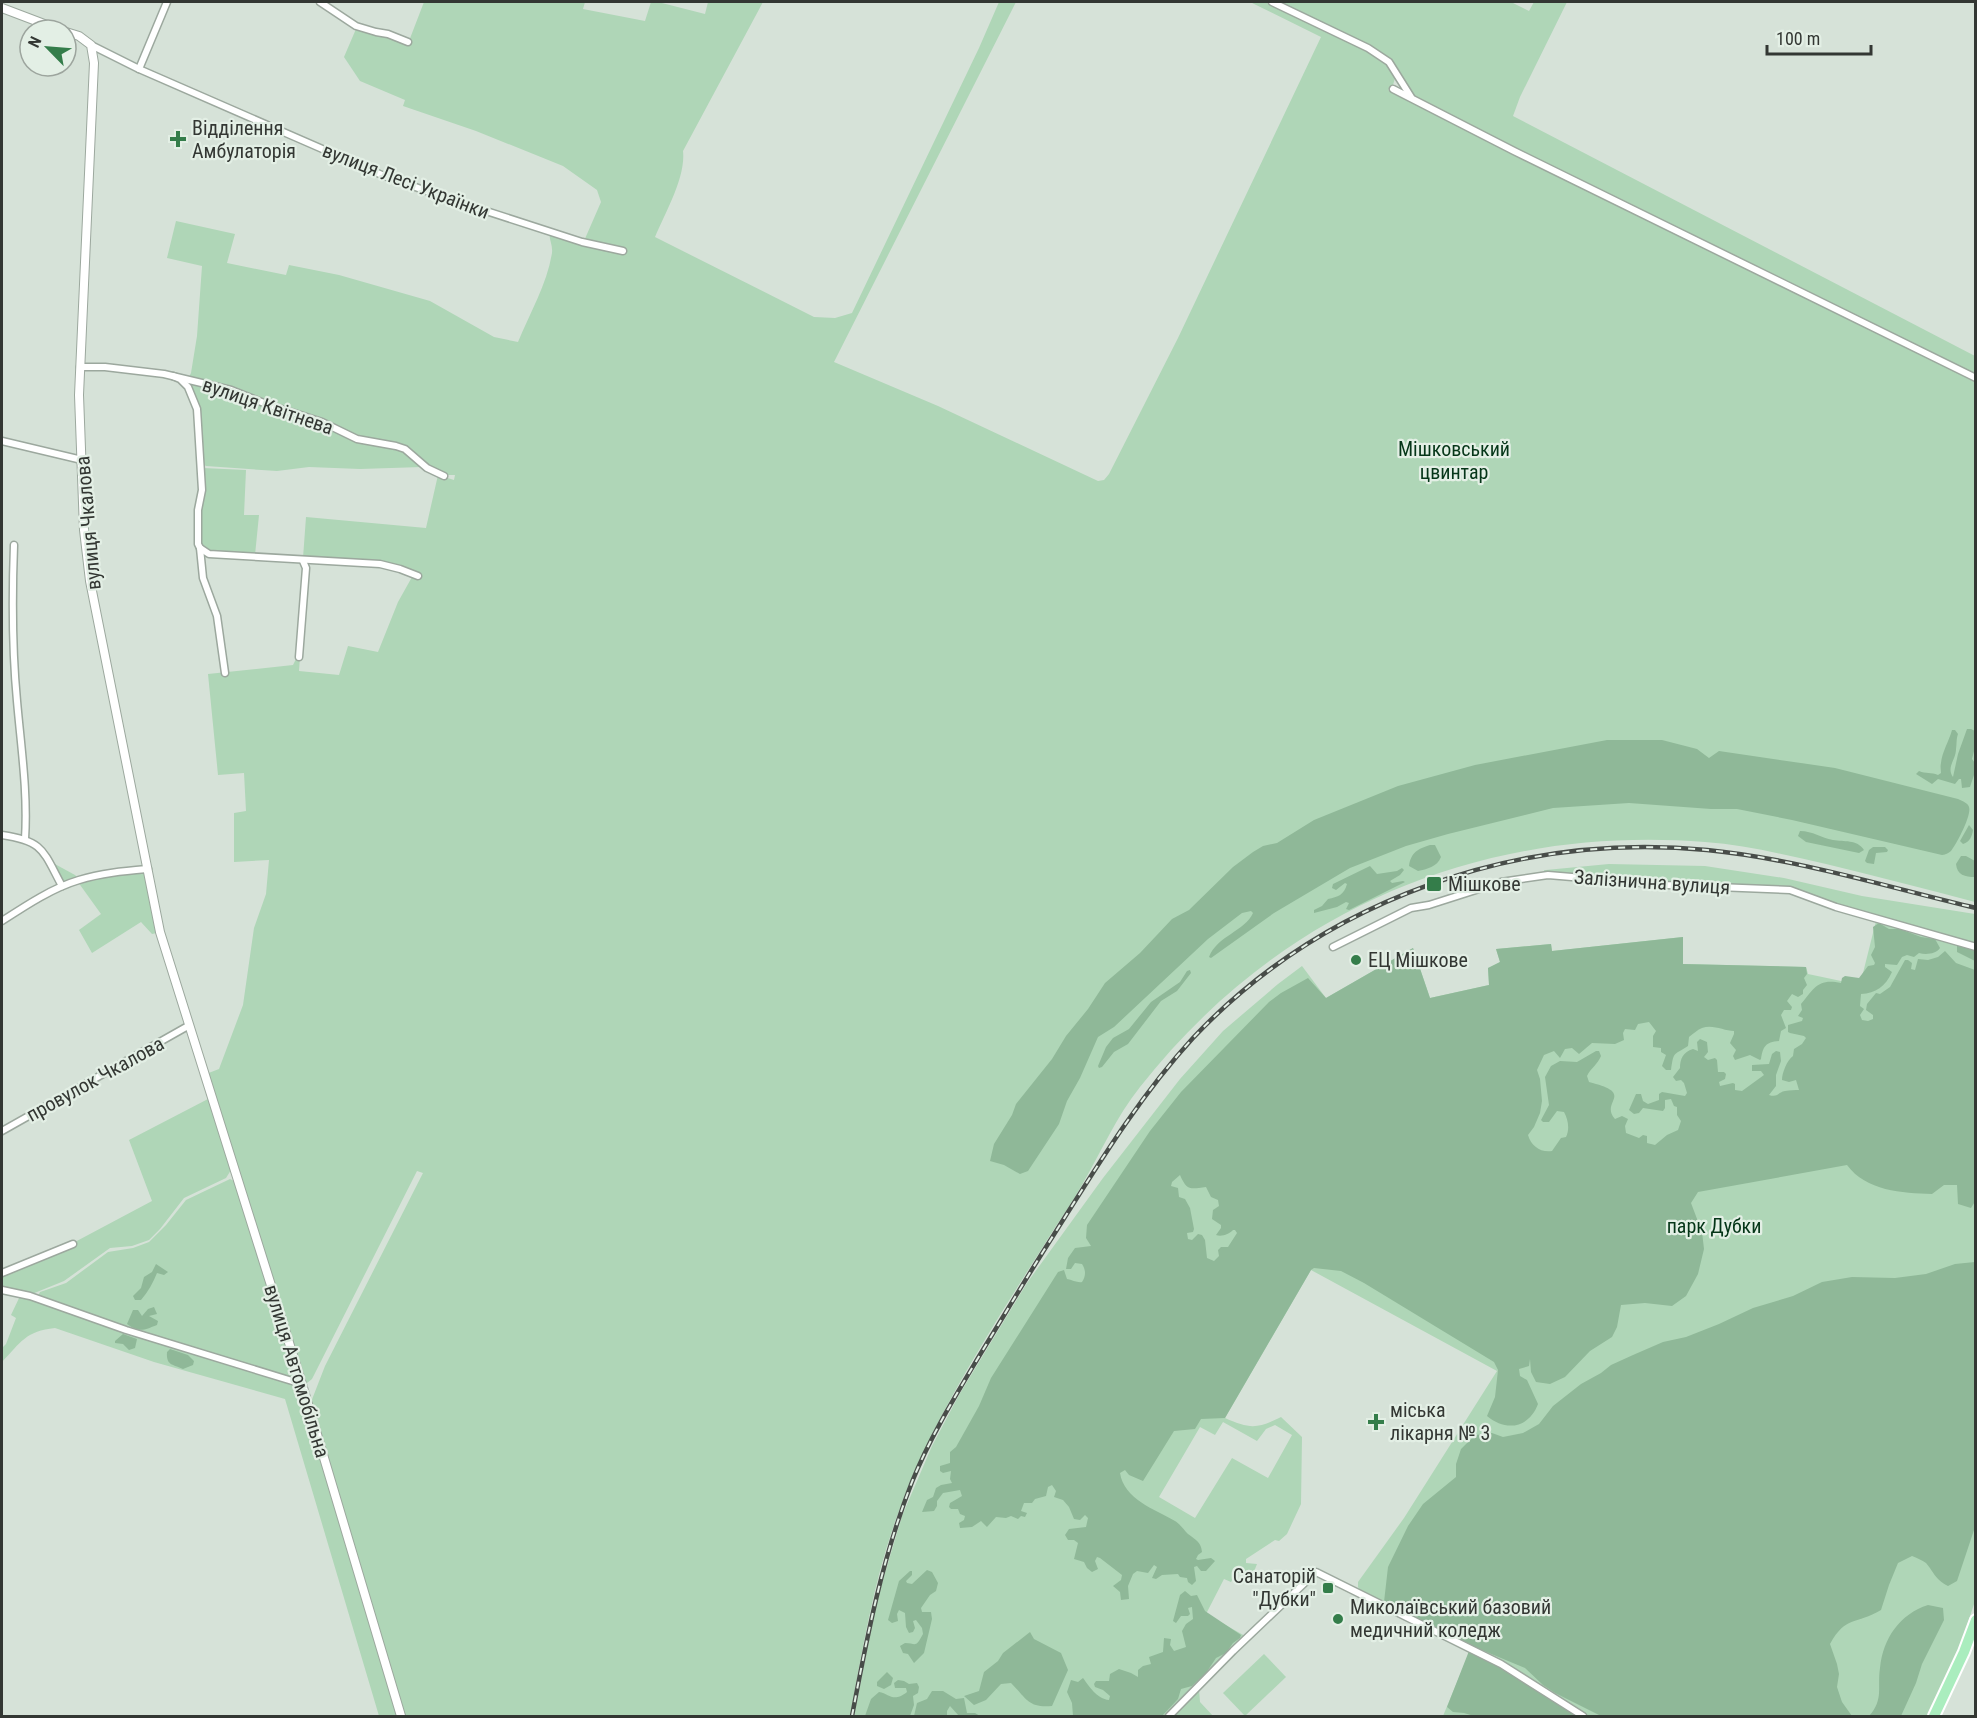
<svg xmlns="http://www.w3.org/2000/svg" width="1977" height="1718" font-family="'Roboto Condensed',sans-serif">
<style>
.green{fill:#afd6b7;fill-rule:evenodd}
.forest{fill:#8fb898;fill-rule:evenodd}
.lines{fill:none;stroke-linecap:round;stroke-linejoin:round}
.minor-casing{stroke:#9ca89e;stroke-width:9}
.tertiary-casing{stroke:#9ca89e;stroke-width:10}
.primary-casing{stroke:#fff;stroke-width:14}
.minor{stroke:#fff;stroke-width:6}
.tertiary{stroke:#fff;stroke-width:8}
.primary{stroke:#aaedbe;stroke-width:10}
.rail-casing{stroke:#484d49;stroke-width:4.5}
.rail{stroke:#e3efe5;stroke-width:2;stroke-dasharray:7;stroke-linecap:butt}
.poi-dot{fill:#347d4a;stroke:#e3efe5;stroke-width:2}
.labels{text-anchor:middle;stroke-width:4.5;stroke-linejoin:round;paint-order:stroke}
.poi-label{font-size:20px;fill:#333733;stroke:#e3efe5;text-anchor:start}
.street-label{font-size:20px;fill:#333733;stroke:#e3efe5}
.park-label{font-size:20px;fill:#053618;stroke:#e3efe5}
</style>
<rect width="100%" height="100%" fill="#d6e2d8"/>
<g class="green">
<path d="M424 2H585L583 9 645 21 651 2H658L705 14 708 2H763L683 151C686 177 665 213 655 237L814 317 835 318 852 313 979 48 999 2H1016L834 362 938 406 1098 481 1104 480 1109 474 1178 338 1321 37 1250 2H1265L1367 51 1387 65 1395 78 1393 85 1388 90 1975 382V902C1926 889 1876 876 1826 864 1786 855 1746 845 1705 842 1481 825 1280 909 1140 1087 1116 1117 1101 1152 1082 1185 1074 1199 1065 1213 1056 1226 999 1317 936 1410 899 1511 874 1577 863 1648 850 1716H405L311 1402 325 1366 423 1173 417 1171 312 1379 307 1383 304 1381 206 1074 219 1069 243 1005 254 928 266 894 269 860 234 862V813L246 811 244 773 218 775 208 674 293 665 297 657H300L299 671 339 675 348 646 378 652 398 602 412 577 401 567 303 558 306 517 426 528 438 475 454 480 455 475C431 477 423 454 404 448 385 441 365 440 346 434 292 417 240 396 186 377H189L191 373 197 336 202 266 167 258 176 221 235 234 227 263 286 275 289 265 339 275 430 301 494 337 518 342C530 313 547 284 552 253 553 244 548 239 550 230L584 241 601 202 597 190 563 166 476 131 403 106 405 100 360 81 344 57 356 29 409 41Z"/>
<polygon points="1277,2 1511,2 1529,11 1534,2 1567,2 1520,97 1513,116 1975,356 1975,375 1490,136 1415,97 1392,59 1369,46"/>
<polygon points="188,381 231,392 322,423 346,436 405,450 422,467 360,469 309,467 277,471 206,466 203,464 198,409 187,383"/>
<polygon points="203,468 246,470 244,515 259,515 255,555 210,553 201,547 199,511"/>
<polygon points="53,863 75,875 78,878 64,882 59,877"/>
<polygon points="1609,864 1705,866 1784,878 1862,896 1975,914 1975,945 1836,905 1796,890 1545,874 1544,870 1546,870"/>
<polygon points="143,872 146,874 157,933 152,934 141,922 92,953 79,930 101,914 78,882 105,876"/>
<path d="M1876 921 1975 950V1601L1959 1650 1928 1716H1443L1472 1646 1360 1590 1358 1587V1582L1404 1518 1497 1371 1311 1270 1225 1418C1250 1429 1257 1429 1281 1417L1302 1437 1301 1504 1287 1534 1279 1541 1275 1540 1246 1559V1563L1257 1564 1251 1579 1237 1572 1231 1582 1224 1579 1206 1614 1245 1636 1165 1716H854L877 1600 902 1516 932 1446 959 1395 1027 1283 1103 1178 1180 1079 1223 1031 1278 984 1302 966 1326 998 1413 948 1430 998 1489 985 1488 968 1500 962 1496 949 1551 944 1552 951 1683 937V964L1806 967 1808 974 1860 985ZM1223 1422 1257 1441 1266 1429 1275 1425 1292 1435 1268 1478 1232 1458 1195 1518 1159 1497 1200 1427 1215 1435Z"/>
<polygon points="208,1099 231,1170 226,1178 184,1198 160,1229 149,1240 132,1246 110,1248 64,1281 32,1294 2,1288 2,1274 73,1243 152,1201 129,1140"/>
<polygon points="230,1179 234,1181 239,1196 294,1369 293,1376 283,1376 127,1327 38,1296 40,1292 46,1290 66,1283 108,1252 133,1248 149,1242 166,1225 186,1200"/>
<path d="M20 1296 125 1333 282 1381 295 1386 300 1393 398 1716H379L285 1399 154 1362 55 1328C26 1331 21 1342 2 1362V1348L6 1344 16 1318 11 1315Z"/>
<polygon points="1264,1654 1286,1677 1245,1716 1223,1693"/>
<polygon points="1199,1689 1200,1702 1213,1716 1173,1716"/>
</g>
<g class="forest">
<path d="M1967 729H1971L1975 731V747L1972 759 1975 763V772L1970 787 1962 788 1961 779H1959L1955 784 1938 779 1932 784 1916 774 1919 771C1926 774 1931 772 1938 775L1941 773C1941 770 1940 767 1941 763 1942 752 1949 741 1952 730H1955L1958 734C1956 740 1957 743 1956 749 1956 760 1946 767 1953 777L1958 754Z"/>
<path d="M1607 740H1662L1697 749 1709 758 1719 751 1835 768 1958 799C1962 801 1968 803 1969 807 1972 815 1956 845 1951 851 1947 854 1947 854 1942 855L1792 820 1737 809H1711L1629 803 1553 808 1448 834 1406 846 1350 868 1274 913 1211 958 1209 957C1217 936 1245 931 1253 913L1251 911 1242 913 1208 939 1114 1027 1098 1037 1080 1078 1067 1101 1059 1124 1028 1171 1020 1174 1004 1165 990 1161 994 1144 1012 1115 1016 1104 1052 1059 1066 1036 1088 1009 1105 983 1140 953 1172 919 1189 910 1233 867 1253 852 1263 846 1277 843 1314 820 1398 786 1475 765Z"/>
<path d="M1969 825 1973 830C1972 836 1970 842 1963 844L1960 841Z"/>
<path d="M1800 831C1813 831 1821 838 1833 840 1844 842 1857 839 1864 850L1859 853 1806 842 1798 836Z"/>
<path d="M1430 845H1435L1441 857C1437 867 1427 869 1418 871L1409 866C1411 852 1418 849 1430 845Z"/>
<polygon points="1873,847 1885,847 1888,850 1887,852 1876,853 1874,864 1867,863 1865,861 1869,850"/>
<path d="M1961 856H1966L1975 861V877C1965 877 1957 875 1956 864Z"/>
<path d="M1370 866 1377 874 1397 871 1402 868 1404 870 1400 875 1390 881 1392 883 1403 881 1405 882 1349 910 1346 909 1349 903 1346 902 1337 907 1314 913V910L1322 906 1328 899C1338 897 1344 895 1347 884L1345 883 1336 890 1332 888 1333 884Z"/>
<path d="M1879 923 1889 929H1900L1921 937 1935 939 1940 948C1936 954 1926 955 1919 953L1914 957 1907 955 1902 957 1897 965 1885 964V967L1892 972C1885 987 1876 993 1861 994L1860 1006 1864 1009 1860 1015 1862 1020 1868 1021 1873 1019V1015L1866 1010 1867 1004 1876 993 1880 994 1890 987 1905 960H1908L1912 963 1911 969 1915 970 1918 959 1928 960 1938 957 1945 951 1956 963 1975 970 1976 1200 1971 1208 1958 1204 1957 1185H1944L1932 1194C1902 1193 1866 1191 1847 1165L1698 1192 1691 1203 1702 1232 1704 1249 1698 1274 1686 1296 1672 1306 1645 1303 1621 1305 1617 1327 1612 1337 1590 1351 1565 1377 1550 1384 1536 1382 1531 1372 1530 1359 1529 1366 1519 1369 1520 1376 1527 1380 1538 1404C1529 1428 1506 1432 1487 1416L1495 1397 1498 1370 1494 1362 1364 1283 1341 1271 1314 1268 1311 1270 1225 1418 1201 1419 1195 1429 1174 1431 1143 1481 1129 1475 1125 1470 1120 1473C1124 1499 1154 1509 1175 1521 1180 1524 1184 1530 1188 1534 1196 1540 1201 1542 1202 1552L1198 1555 1196 1559 1198 1560 1211 1558 1215 1561 1206 1571H1201L1197 1566 1194 1567 1196 1581 1192 1585 1188 1582 1187 1578 1180 1577 1178 1574 1162 1575 1156 1579 1152 1578 1157 1567 1154 1565 1148 1573 1137 1571 1133 1574 1128 1586 1129 1599 1121 1600 1120 1592 1113 1586 1121 1580 1122 1575 1100 1558 1097 1557 1095 1561 1098 1569 1092 1572 1087 1568 1084 1562 1074 1559 1078 1543 1074 1540H1068L1065 1535 1069 1529 1086 1527 1088 1518 1085 1515 1080 1520 1074 1519 1069 1507 1063 1500 1054 1497 1056 1491 1052 1485 1048 1487 1046 1496 1035 1499 1032 1503H1024L1021 1511 1027 1513 1025 1517 1021 1516 1018 1519 1011 1516 1006 1518 996 1517 987 1527 981 1521 972 1527 960 1528 959 1523 964 1520 965 1516 960 1514 958 1509H951L949 1507 950 1503 962 1496 960 1490 943 1493 937 1501V1506L934 1511 922 1512 927 1500 933 1497 936 1488 941 1485 952 1483 950 1479 951 1471 943 1473 940 1471V1466L950 1463V1452L956 1447 979 1406 991 1378 1058 1272 1064 1270 1067 1279C1072 1280 1078 1283 1082 1282 1086 1276 1086 1270 1082 1264L1075 1263 1071 1269H1066L1068 1258 1075 1248 1091 1246 1086 1238 1087 1225 1150 1131 1181 1092 1269 1002 1281 993 1308 978 1326 998 1413 948 1430 998 1489 985 1488 968 1500 962 1496 949 1551 944 1552 951 1683 937V964L1806 967 1807 974 1804 978 1807 985 1803 990V994L1798 997 1792 994 1787 1001 1792 1007 1791 1010H1784L1781 1015 1786 1028 1781 1031 1779 1041C1765 1042 1763 1047 1761 1059L1760 1060 1750 1055 1735 1060 1733 1056 1736 1050 1730 1043 1734 1034V1031C1724 1031 1713 1024 1702 1028 1697 1030 1693 1034 1689 1037L1688 1046C1672 1056 1674 1052 1671 1070H1666L1662 1066 1666 1055 1661 1052V1048L1653 1047V1036L1656 1031 1649 1022 1638 1024 1635 1030 1625 1029 1623 1033 1624 1040 1615 1044 1592 1043 1579 1054 1572 1048 1565 1049 1560 1058 1554 1051 1544 1055 1537 1070 1540 1079 1542 1101 1540 1113 1534 1127 1528 1135C1531 1146 1541 1153 1552 1151L1561 1138 1566 1137C1570 1129 1568 1119 1564 1112L1557 1111 1549 1122H1543L1541 1120 1549 1105 1545 1077 1551 1066 1560 1061 1577 1062 1596 1051H1599L1601 1056C1598 1064 1590 1069 1587 1076L1589 1082C1637 1094 1599 1101 1615 1119L1622 1116 1628 1119 1625 1126 1626 1133 1639 1138 1643 1135 1647 1136V1143L1655 1145 1667 1135 1678 1130 1681 1121 1677 1115V1107L1674 1106 1671 1099 1665 1100V1108L1663 1111 1643 1108 1639 1113 1634 1114 1629 1110 1636 1094H1641L1643 1101 1648 1104 1659 1100V1094L1662 1092 1685 1096 1687 1093 1684 1083 1681 1080 1676 1081 1673 1077 1680 1068C1680 1059 1683 1052 1693 1049L1698 1051 1697 1042 1700 1039 1707 1042 1708 1052 1704 1057 1708 1060 1715 1058 1717 1060 1718 1072H1724L1726 1074 1725 1079 1719 1082 1720 1086 1733 1083 1735 1084V1090L1742 1091 1764 1075 1761 1071H1752V1065L1769 1064 1772 1054 1776 1051 1780 1052 1781 1061 1776 1075V1086L1769 1095C1778 1098 1778 1092 1785 1091 1790 1090 1795 1090 1799 1090L1796 1080 1789 1082 1782 1080C1782 1073 1787 1060 1793 1056L1794 1049 1802 1044 1806 1038 1804 1036 1790 1033 1788 1032V1025L1802 1021 1803 1018 1798 1016 1802 1010 1801 1004C1814 989 1817 978 1841 983L1842 978 1845 976 1859 978 1868 966 1874 965 1875 963 1871 955 1875 947 1873 927ZM1180 1175C1187 1191 1190 1189 1206 1187L1211 1197 1218 1200 1219 1206 1213 1210 1212 1219 1221 1225V1228L1216 1235C1222 1237 1229 1234 1233 1230H1235L1237 1233 1228 1247H1221L1218 1250 1219 1256 1214 1261 1207 1258 1205 1240 1202 1235 1198 1234 1192 1240 1188 1239 1187 1233 1193 1232 1194 1229 1190 1208 1185 1199 1179 1197 1178 1188 1171 1186 1172 1182Z"/>
<polygon points="1957,944 1975,950 1975,961 1957,952"/>
<polygon points="1190,970 1191,973 1177,991 1161,1001 1128,1044 1114,1052 1102,1067 1099,1068 1098,1066 1106,1047 1113,1038 1129,1029 1151,1002 1180,982 1187,971"/>
<path d="M1975 1262V1527L1957 1581 1948 1586C1935 1579 1935 1574 1926 1563 1922 1560 1917 1558 1912 1556L1898 1563 1889 1585 1881 1610C1856 1625 1846 1615 1830 1644L1837 1664 1839 1674 1837 1687 1842 1702 1852 1716H1601L1555 1693 1543 1685 1525 1668 1472 1646 1384 1602 1388 1567 1408 1526 1423 1504 1456 1477V1464L1461 1449 1475 1435 1492 1433 1503 1437 1523 1433 1539 1424 1553 1406 1581 1384 1601 1373 1611 1365 1633 1355 1663 1342 1686 1337 1719 1324 1753 1308 1793 1296 1822 1282 1852 1277 1895 1278 1926 1274 1955 1264Z"/>
<path d="M156 1264 168 1272 164 1275 157 1273C153 1283 148 1292 141 1300H135L133 1296 141 1288 144 1277 152 1272Z"/>
<path d="M154 1307 157 1314 149 1316 158 1321 157 1325C144 1330 140 1333 127 1324L133 1310H138L142 1316 148 1309Z"/>
<polygon points="123,1334 137,1339 135,1348 129,1350 123,1344 115,1343 115,1341"/>
<path d="M170 1349 188 1355 194 1361 193 1365 183 1369C173 1364 166 1366 167 1352Z"/>
<path d="M927 1570 932 1572 938 1583 936 1591 930 1595 921 1608 922 1612H931L932 1619 924 1653 914 1663 908 1654 903 1653 900 1646 905 1643C916 1643 915 1649 923 1634L922 1628 916 1620 913 1621 915 1628 913 1632 909 1633 906 1627 905 1613 899 1610 897 1614 898 1621 892 1623 888 1620 899 1581 910 1571H912V1575L906 1581 907 1583 912 1584Z"/>
<path d="M1185 1591 1191 1596 1197 1595 1205 1611 1241 1635 1240 1638 1233 1643 1226 1653 1216 1658 1206 1673 1192 1686 1181 1689 1178 1699 1162 1716H1073L1072 1703 1067 1692 1071 1680 1078 1682 1083 1678C1089 1686 1097 1699 1109 1700L1110 1696 1103 1690 1095 1687 1094 1684 1096 1681H1109L1110 1674 1119 1669 1131 1673 1138 1677V1670L1143 1666 1151 1664 1149 1657 1163 1652 1164 1638 1171 1639 1170 1645 1174 1651 1186 1647 1182 1631 1186 1624 1193 1619 1192 1607 1188 1608 1190 1614 1188 1616H1181L1176 1623 1173 1621 1180 1595Z"/>
<path d="M1928 1605 1943 1608 1944 1620 1922 1664 1916 1683 1901 1716H1869C1884 1699 1877 1688 1880 1668 1883 1638 1900 1614 1928 1605Z"/>
<path d="M1030 1632 1034 1639 1061 1653 1068 1670 1052 1706C1028 1708 1027 1699 1011 1683L1001 1684 986 1700 974 1705 964 1696 979 1691 984 1672 998 1661 1003 1653Z"/>
<polygon points="1469,1651 1523,1679 1576,1716 1474,1716 1464,1713 1453,1712 1447,1707"/>
<polygon points="887,1672 893,1678 891,1685 884,1689 877,1686 877,1682"/>
<path d="M898 1680 904 1681 909 1684 917 1683 919 1687 918 1693 913 1696 914 1705 910 1716H865L871 1699 879 1692C890 1694 893 1703 907 1692L906 1688H895L894 1683Z"/>
<polygon points="932,1691 943,1691 956,1699 964,1698 967,1713 975,1713 980,1716 959,1716 950,1706 947,1711 947,1716 914,1716 917,1703 927,1699"/>
</g>
<g class="lines">
<defs>
<g id="minor">
<polyline points="320,2 356,26 376,32 388,34 408,42"/>
<polyline points="1272,2 1368,48 1389,62 1411,97"/>
<polyline points="91,45 139,69 382,175 446,198 582,242 623,251"/>
<polyline points="139,69 167,2"/>
<polyline points="1393,89 1514,151 1976,378"/>
<polyline points="80,367 105,367 164,374 231,390 269,405 322,422 357,439 396,446 405,449 427,468 444,476"/>
<polyline points="173,376 180,379 188,387 197,409 202,490 198,510 198,544 200,548 209,554 380,564 400,569 418,576"/>
<polyline points="2,441 82,460"/>
<path d="M14 545C12 598 12 649 17 701 21 747 28 793 25 839"/>
<polyline points="200,548 203,578 217,616 225,673"/>
<polyline points="299,657 306,568 303,561"/>
<path d="M2 835C44 841 43 851 62 886"/>
<path d="M2 921C25 906 52 888 79 880 101 873 125 871 148 869"/>
<polyline points="1333,947 1411,908 1429,905 1501,882 1548,875 1667,885 1790,890 1836,907 1976,947"/>
<polyline points="2,1131 188,1026"/>
<polyline points="2,1273 73,1244"/>
<polyline points="2,1290 30,1296 126,1330 302,1384"/>
<polyline points="1169,1716 1233,1651 1316,1572 1501,1664 1583,1716"/>
</g>
<g id="tertiary">
<polyline points="2,8 60,30"/>
<polyline points="66,32 79,36 91,45 94,63 79,395 84,530 90,581 160,932 302,1384 401,1716"/>
</g>
<polyline id="primary" points="1934,1716 1964,1652 1976,1620"/>
</defs>
<use href="#minor" class="minor-casing"/>
<use href="#tertiary" class="tertiary-casing"/>
<use href="#primary" class="primary-casing"/>
<use href="#minor" class="minor"/>
<use href="#tertiary" class="tertiary"/>
<use href="#primary" class="primary"/>
<defs>
<path id="rail" d="M852 1716C867 1637 882 1558 912 1482 930 1437 956 1395 981 1353 1005 1314 1028 1275 1053 1236 1096 1168 1138 1098 1193 1038 1324 899 1518 832 1707 850 1798 859 1887 887 1976 908"/>
</defs>
<use href="#rail" class="rail-casing"/>
<use href="#rail" class="rail"/>
</g>
<g class="poi-dot">
<path d="M175 130h6v6h6v6h-6v6h-6v-6h-6v-6h6z"/>
<rect x="1426" y="876" width="16" height="16" rx="3"/>
<circle cx="1356" cy="960" r="6"/>
<path d="M1373 1413h6v6h6v6h-6v6h-6v-6h-6v-6h6z"/>
<rect x="1322" y="1582" width="12" height="12" rx="3"/>
<circle cx="1338" cy="1619" r="6"/>
</g>
<g class="labels">
<g class="poi-label">
<text x="192" y="135">Відділення<tspan x="192" dy="23">Амбулаторія</tspan></text>
<text x="1448" y="891">Мішкове</text>
<text x="1368" y="967">ЕЦ Мішкове</text>
<text x="1390" y="1417">міська<tspan x="1390" dy="23">лікарня № 3</tspan></text>
<text x="1316" y="1583" text-anchor="end">Санаторій<tspan x="1316" dy="23">"Дубки"</tspan></text>
<text x="1350" y="1614">Миколаївський базовий<tspan x="1350" dy="23">медичний коледж</tspan></text>
</g>
<g class="street-label">
<text transform="translate(406 181) rotate(21)" y="7">вулиця Лесі Українки</text>
<text transform="translate(268 406) rotate(19)" y="7">вулиця Квітнева</text>
<text transform="translate(88 523) rotate(-95)" y="7">вулиця Чкалова</text>
<text transform="translate(1652 882) rotate(4)" y="7">Залізнична вулиця</text>
<text transform="translate(95 1079) rotate(-29)" y="7">провулок Чкалова</text>
<text transform="translate(297 1371) rotate(73)" y="7">вулиця Автомобільна</text>
</g>
<g class="park-label">
<text x="1454" y="456">Мішковський<tspan x="1454" dy="23">цвинтар</tspan></text>
<text x="1714" y="1233">парк Дубки</text>
</g>
</g>
<rect width="1977" height="1718" fill="none" stroke="#333733" stroke-width="6"/>
<g transform="translate(48 48) rotate(295)"><circle r="28" fill="#e3efe5" stroke="#9da59e" stroke-width="1.5"/>
<path d="M0-4.5L10 22L0 15L-10 22Z" fill="#347d4a"/>
<text y="-9" font-size="16" font-weight="bold" text-anchor="middle" fill="#333733">N</text>
</g>
<path d="M1767 45v9h104v-9" fill="none" stroke="#333733" stroke-width="3"/>
<text x="1776" y="45" font-size="18" fill="#333733" stroke="#e3efe5" stroke-width="4.5" paint-order="stroke">100 m</text>
</svg>
